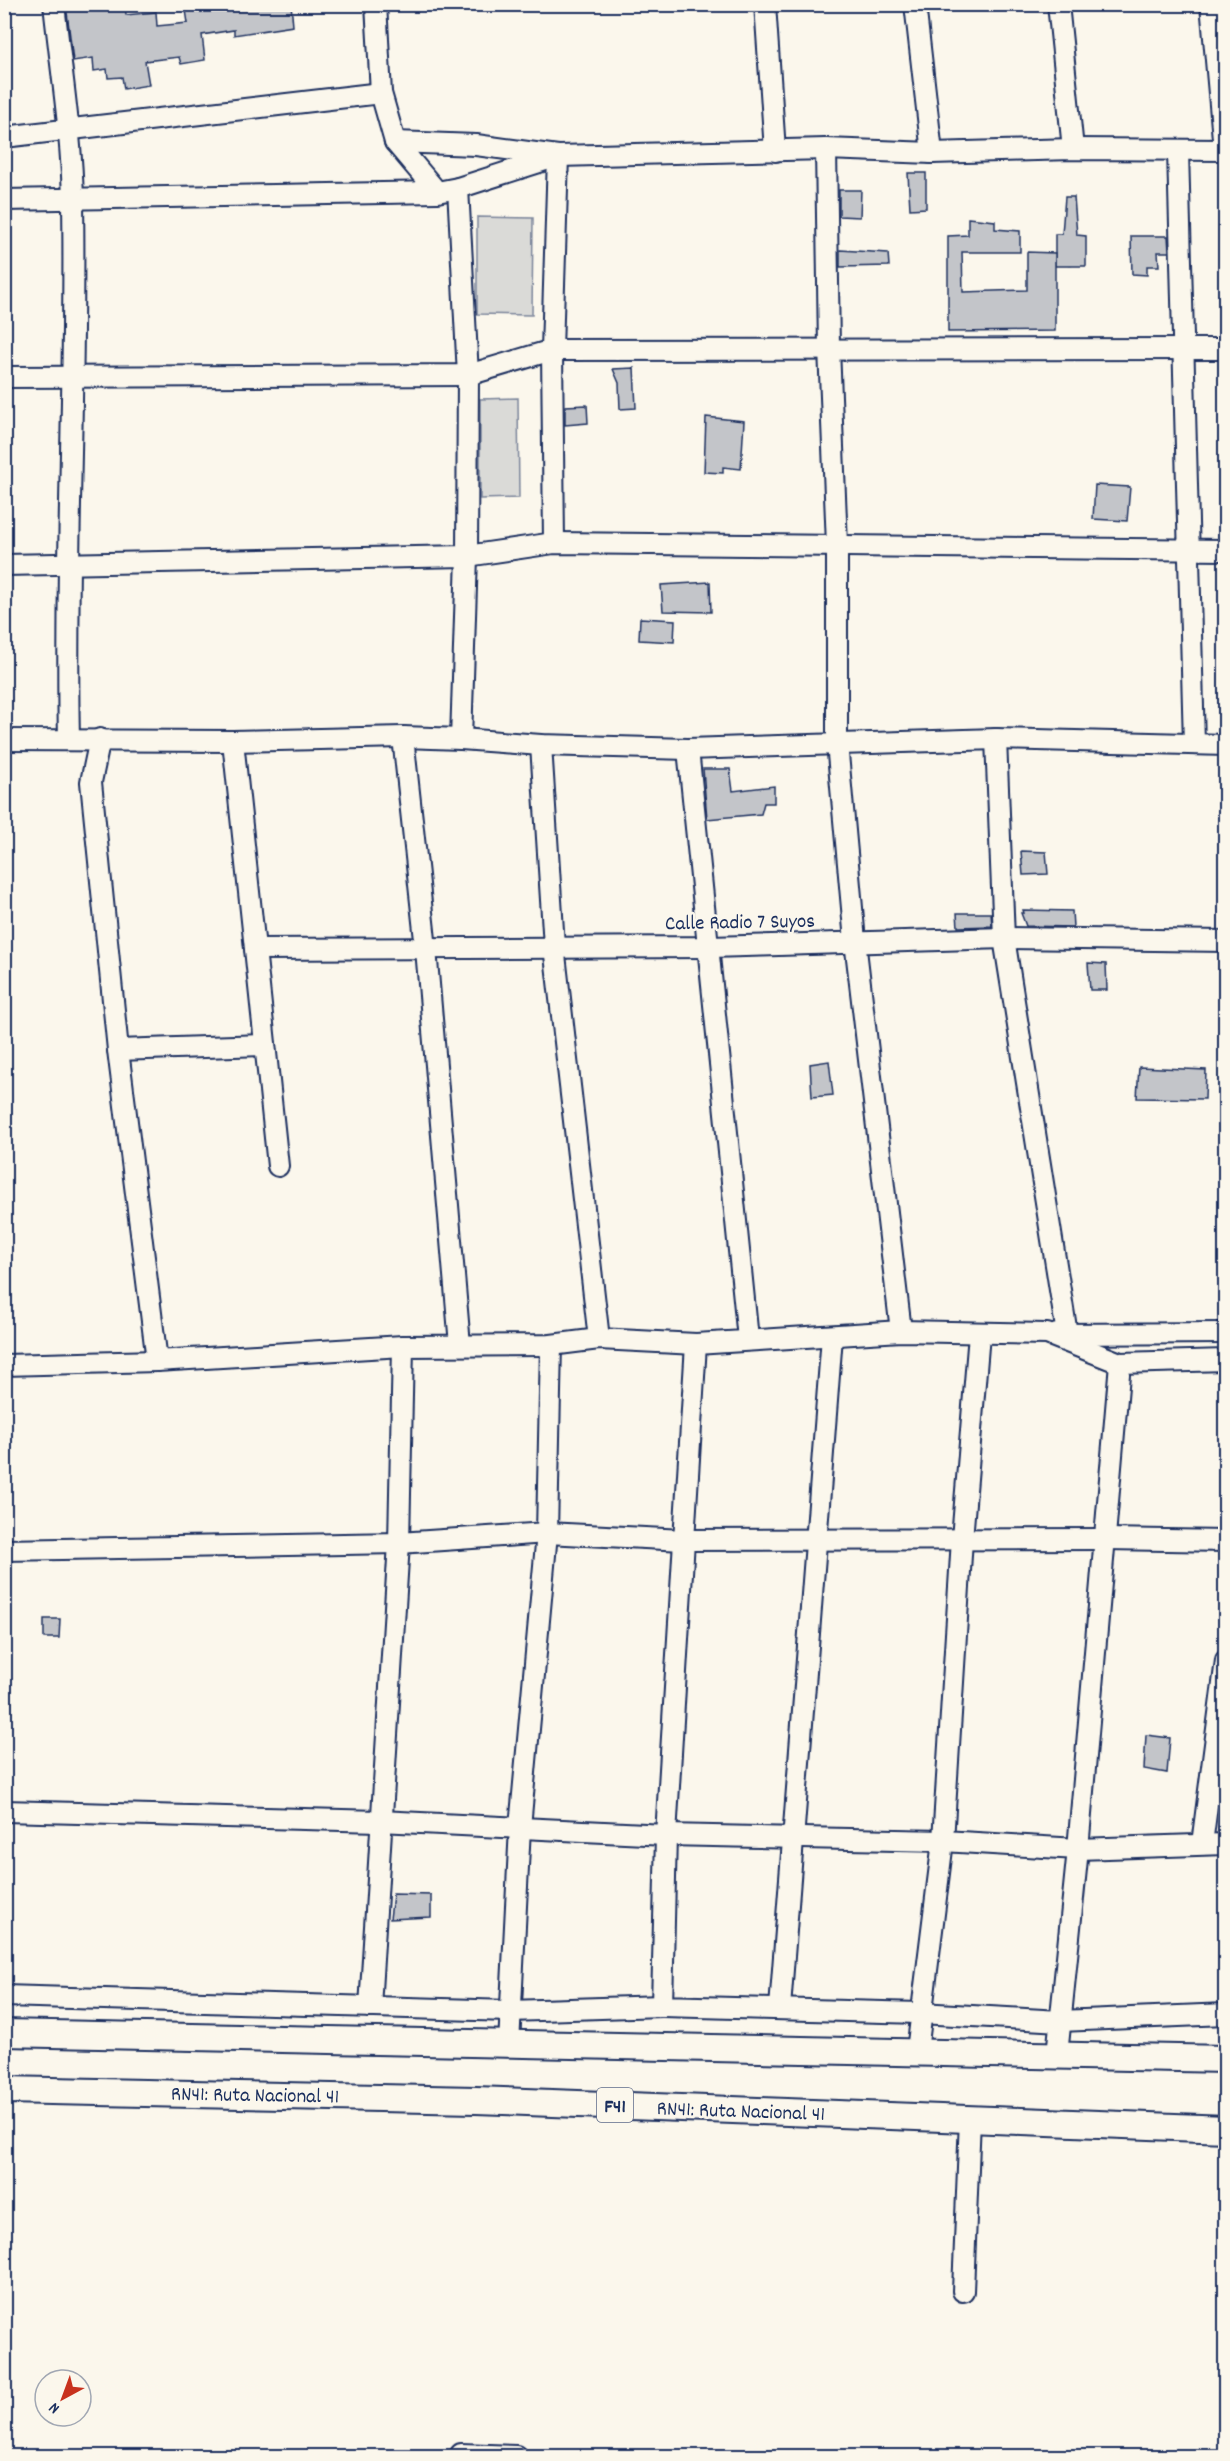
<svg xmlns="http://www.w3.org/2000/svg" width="1230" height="2461" font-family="Dekko,sans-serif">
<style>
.green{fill:#dadad7;stroke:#7a849a;stroke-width:1.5}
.building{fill:#c3c5c9;stroke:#1b2f5e;stroke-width:1.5}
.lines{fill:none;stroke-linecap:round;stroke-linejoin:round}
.minor-casing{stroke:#1b2f5e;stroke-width:24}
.major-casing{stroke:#1b2f5e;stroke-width:30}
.minor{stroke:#fbf7ec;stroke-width:20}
.major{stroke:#fbf7ec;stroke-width:26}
.labels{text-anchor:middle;stroke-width:5;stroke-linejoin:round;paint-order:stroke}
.shield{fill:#fbf7ec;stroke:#5e6b89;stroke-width:1.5}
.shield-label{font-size:20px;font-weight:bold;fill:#1b2f5e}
.street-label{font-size:21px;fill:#1b2f5e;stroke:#fbf7ec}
</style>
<rect width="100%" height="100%" fill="#fbf7ec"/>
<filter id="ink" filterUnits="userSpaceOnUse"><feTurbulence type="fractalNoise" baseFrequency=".0167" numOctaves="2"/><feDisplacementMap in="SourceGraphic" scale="12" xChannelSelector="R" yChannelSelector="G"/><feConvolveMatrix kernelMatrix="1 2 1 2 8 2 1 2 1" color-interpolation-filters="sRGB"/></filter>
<g filter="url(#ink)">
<g class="green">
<polygon points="477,217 533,218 532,315 477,314"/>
<polygon points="518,398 519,498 480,499 480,399"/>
</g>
<g class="building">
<polygon points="66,4 125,4 126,15 156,12 157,26 188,23 186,10 216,5 291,4 293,26 234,35 234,30 202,35 205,60 181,64 179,57 145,61 149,85 124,89 122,77 108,78 107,69 94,71 93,58 73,61"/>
<polygon points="908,173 926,173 926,208 910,209"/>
<polygon points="839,190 861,190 860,217 839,216"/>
<polygon points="1065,197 1074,197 1077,235 1086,236 1086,266 1055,266 1055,234 1062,234"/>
<polygon points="968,218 995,221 995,229 1020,231 1020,252 962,252 963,292 1027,290 1027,252 1055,253 1055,331 948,332 948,236 968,235"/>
<polygon points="1131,236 1168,236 1169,252 1158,252 1159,266 1147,266 1147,275 1132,274"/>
<polygon points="840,250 888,253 889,266 840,267"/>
<polygon points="634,368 636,408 620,409 619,383 613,369"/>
<polygon points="587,405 588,423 565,425 565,406"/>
<polygon points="706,417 744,421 741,469 723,467 723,473 704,472"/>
<polygon points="1095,485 1130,487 1127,521 1093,519"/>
<polygon points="710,582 711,612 663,611 661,585"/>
<polygon points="640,618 675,620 674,642 639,640"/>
<polygon points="703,769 730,769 733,791 774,786 774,803 764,803 761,814 707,819"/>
<polygon points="1021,851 1046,852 1048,874 1023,875"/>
<polygon points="1023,910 1072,911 1073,927 1026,926 1021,913 1024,913"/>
<polygon points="957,913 991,913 992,926 958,927"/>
<polygon points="1088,963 1106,964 1107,990 1090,990"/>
<polygon points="829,1061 833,1095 812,1097 810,1064"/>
<polygon points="1139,1067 1206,1070 1205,1099 1137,1098"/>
<polygon points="44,1619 60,1619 59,1638 44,1638"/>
<polygon points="1146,1735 1170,1738 1167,1773 1144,1769"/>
<polygon points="393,1894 431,1895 431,1917 390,1919"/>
</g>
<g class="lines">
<defs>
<g id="minor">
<path d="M54 4C61 70 72 137 73 203 76 382 65 560 69 739"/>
<polyline points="376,4 381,93 395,142 437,192"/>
<polyline points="765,4 775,151"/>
<polyline points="915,4 932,153"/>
<polyline points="1058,4 1073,149"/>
<polyline points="1211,4 1224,150"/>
<polyline points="4,137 381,93"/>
<polyline points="395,142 476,145 558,156 552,350 554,543"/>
<polyline points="826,149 829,348 837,545 837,743 855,941 901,1331"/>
<polyline points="1178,151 1194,744"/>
<polyline points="458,188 468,375 467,556 461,739"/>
<polyline points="4,200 437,192 458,188 558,156 826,149 932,153 1073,149 1226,150"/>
<polyline points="4,377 468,375 552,350 1226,349"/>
<polyline points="4,565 467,556 554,543 1226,550"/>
<polyline points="403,737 426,949 460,1345"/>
<polyline points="100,739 91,782 118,1050 157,1361"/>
<polyline points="996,739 1004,938 1067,1334"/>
<polyline points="4,740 233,741 403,737 461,739 541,745 688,749 996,739 1226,745"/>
<polyline points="233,741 278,1166"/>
<polyline points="541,745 554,946 599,1339"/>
<polyline points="688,749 748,1339"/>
<polyline points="255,949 710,947 1004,938 1226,941"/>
<polyline points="118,1050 265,1045"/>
<polyline points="1057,1334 1226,1333"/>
<polyline points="696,1344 666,1835 662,2006 920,2013 1060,2021 1226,2014"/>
<polyline points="4,1365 157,1361 403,1346 551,1345 599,1339 696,1344 901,1331 1047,1334 1120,1363 1226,1360"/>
<polyline points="4,1550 399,1543 547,1533 684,1540 1106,1539 1226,1541"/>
<polyline points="4,1811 380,1821 666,1835 943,1841 1078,1849 1226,1844"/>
<polyline points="1202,1844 1226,1660"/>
<polyline points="4,1996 510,2011 662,2006"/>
<polyline points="370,2007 399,1543 403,1346"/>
<polyline points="780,2008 832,1336"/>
<polyline points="509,2045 520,1827 547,1533 551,1345"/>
<polyline points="917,2051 943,1841 962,1539 979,1334"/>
<polyline points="1057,2055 1078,1849 1120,1363"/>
<polyline points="963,2291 970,2119"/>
<polyline points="461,2454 516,2456"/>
</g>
<g id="major">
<polyline points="4,2033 1226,2059"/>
<polyline points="4,2090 476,2100 1226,2129"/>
</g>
</defs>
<use href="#minor" class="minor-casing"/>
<use href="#major" class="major-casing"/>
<use href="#minor" class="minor"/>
<use href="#major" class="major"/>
</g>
</g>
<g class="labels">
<rect class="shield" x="597" y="2088" width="36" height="34" rx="4.5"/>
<g class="shield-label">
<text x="615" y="2112">F41</text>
</g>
<g class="street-label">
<text transform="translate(740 921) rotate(-1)" y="7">Calle Radio 7 Suyos</text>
<text transform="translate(255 2094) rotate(1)" y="7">RN41: Ruta Nacional 41</text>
<text transform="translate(741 2110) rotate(2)" y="7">RN41: Ruta Nacional 41</text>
</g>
</g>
<rect width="1230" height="2461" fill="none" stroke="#fbf7ec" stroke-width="24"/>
<rect x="12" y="12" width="1206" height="2437" fill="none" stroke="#1b2f5e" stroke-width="2" filter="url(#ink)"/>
<g transform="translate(63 2398) rotate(221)"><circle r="28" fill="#fbf7ec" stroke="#a1a7b3" stroke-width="1.5"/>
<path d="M0-4.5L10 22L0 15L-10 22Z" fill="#c8321e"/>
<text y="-9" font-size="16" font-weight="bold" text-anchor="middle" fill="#1b2f5e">N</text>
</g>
</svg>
